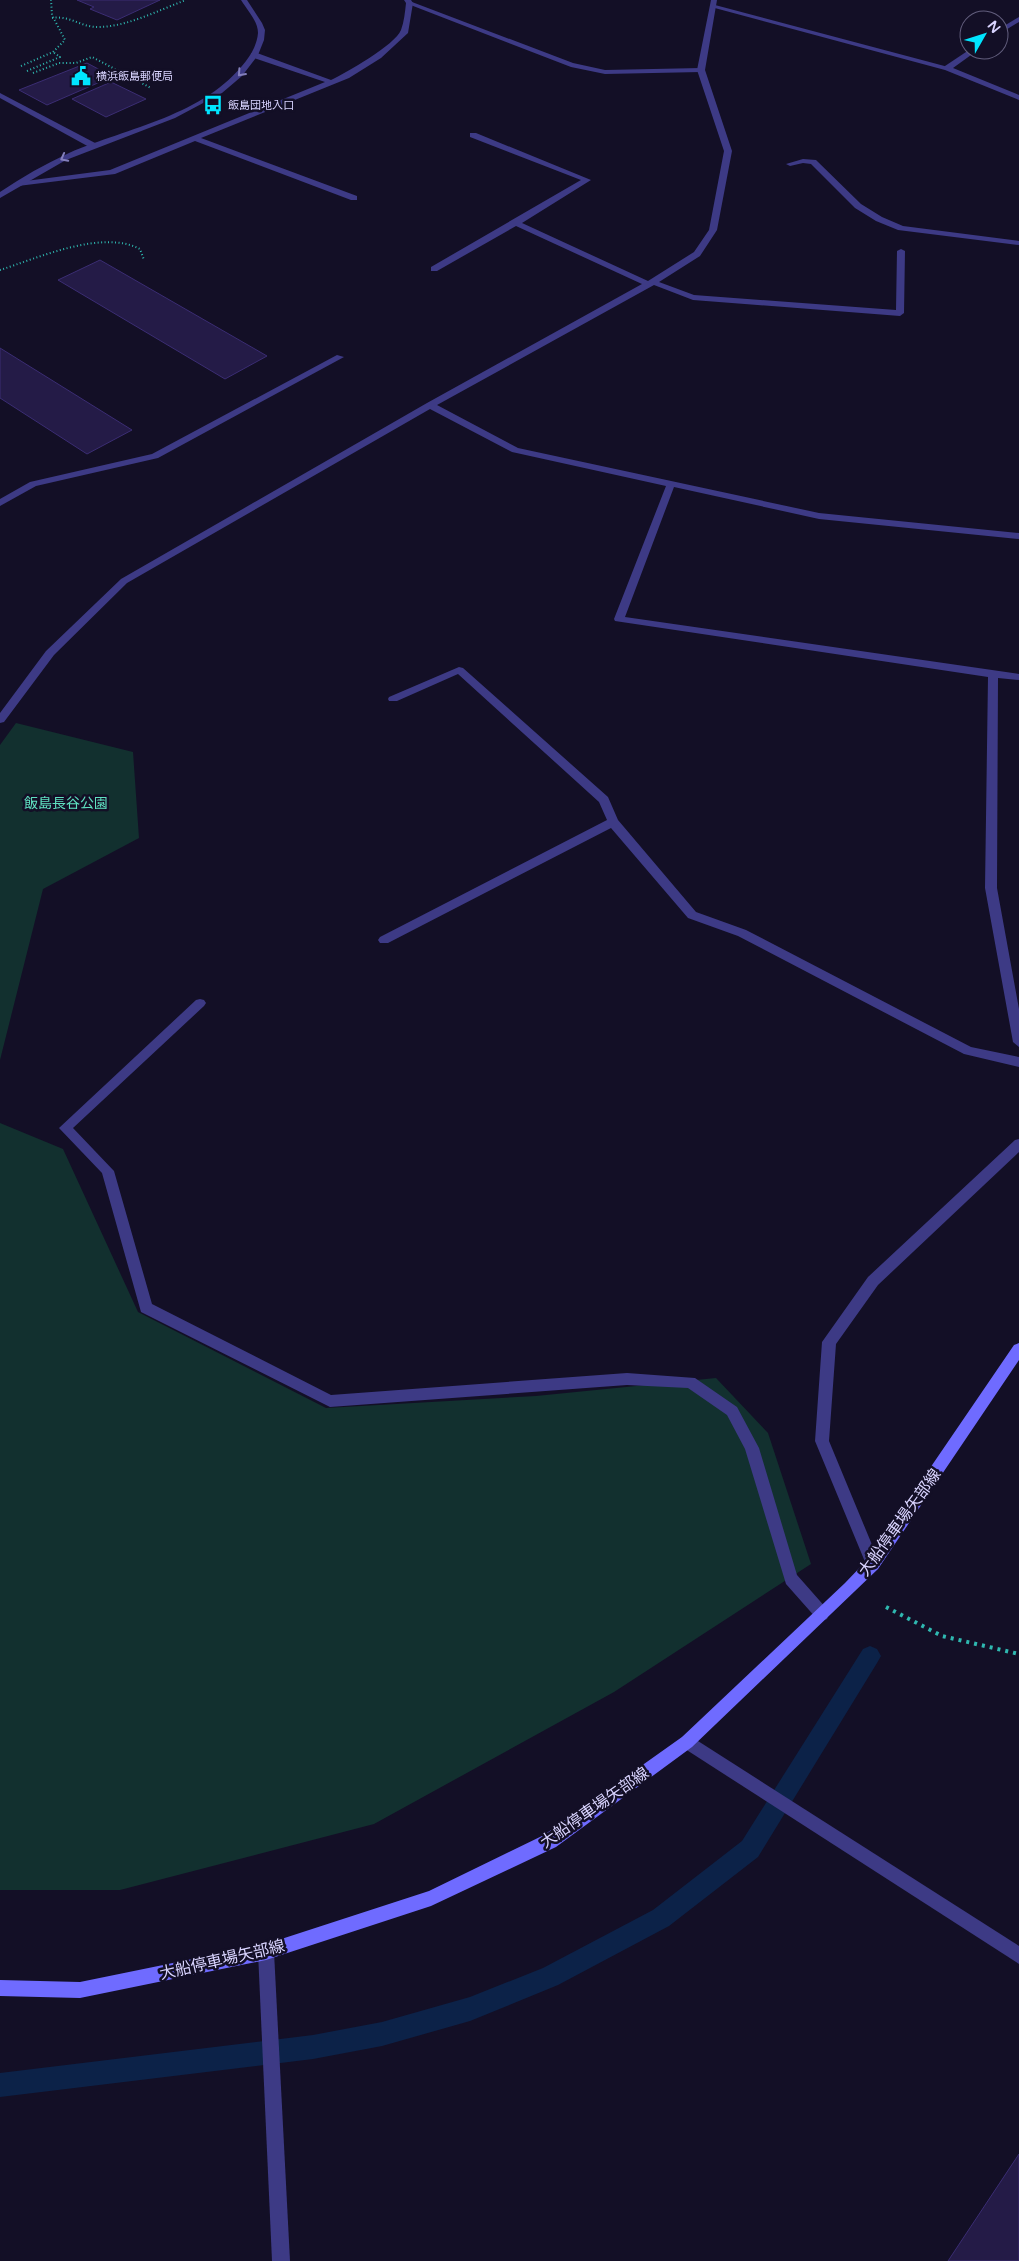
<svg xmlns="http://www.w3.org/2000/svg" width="1019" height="2261" font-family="'Varela Round','Noto Sans JP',sans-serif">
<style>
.green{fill:#12302f}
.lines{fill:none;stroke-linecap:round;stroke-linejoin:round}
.stream{fill:#0c2248;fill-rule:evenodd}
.building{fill:#241b47;stroke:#3b2d73}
.path-far1{stroke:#2fb8b0;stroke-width:2;stroke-dasharray:1 2.5;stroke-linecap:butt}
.path{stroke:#2fb8b0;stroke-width:4;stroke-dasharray:3 5;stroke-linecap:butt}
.service{fill:#3d3a85;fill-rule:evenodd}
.minor{fill:#3d3a85;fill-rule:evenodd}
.tertiary{fill:#3d3a85;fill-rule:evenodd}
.secondary{fill:#6f6bff;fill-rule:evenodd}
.oneway{stroke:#837fbc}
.labels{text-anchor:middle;stroke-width:5;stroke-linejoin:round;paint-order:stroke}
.far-poi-label{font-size:11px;fill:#d9d4ff;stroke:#130f26;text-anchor:start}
.park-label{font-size:14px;fill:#5fe0c0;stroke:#130f26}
.near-street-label{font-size:16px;fill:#d9d4ff;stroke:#130f26}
</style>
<rect width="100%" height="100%" fill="#130f26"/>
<g class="green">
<polygon points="16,723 133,752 139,838 43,889 0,1060 0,745"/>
<polygon points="0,1123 63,1149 138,1312 326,1408 536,1396 716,1378 768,1433 811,1564 614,1692 374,1824 120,1890 0,1890"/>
</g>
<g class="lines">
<polygon class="stream" points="870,1646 877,1649 881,1656 877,1663 758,1857 669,1926 558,1985 470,2021 382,2046 313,2059 0,2097 0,2073 313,2035 382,2022 470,1997 543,1968 653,1910 742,1841 863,1649"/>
</g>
<g class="building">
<polygon points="77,0 160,0 117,20 90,9 94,7"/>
<polygon points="87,63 102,71 97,74 107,79 47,105 19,90"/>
<polygon points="111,82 146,99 106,117 72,99"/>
<polygon points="100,260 267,356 225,379 58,280"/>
<polygon points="0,348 132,430 87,454 0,398"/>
<polygon points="1019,2154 1019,2261 948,2261"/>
</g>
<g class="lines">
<g class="path-far1">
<path d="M52 18C71 15 81 28 100 27 129 26 159 10 186 0"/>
<polyline points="21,66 53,52 65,40 52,15 51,0"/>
<polyline points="27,71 60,57 53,52"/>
<polyline points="33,73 59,63 76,63 92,57 151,88"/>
<path d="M0 270C38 258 102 229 140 249L144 260"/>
</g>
<polyline class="path" points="886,1607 942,1636 1019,1654"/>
<g class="service">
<polygon points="408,2 412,2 573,63 605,70 701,68 705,70 701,72 605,74 571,67 408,4"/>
<polygon points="711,5 715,5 952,68 945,70 711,7"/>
<polygon points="0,93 97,144 98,146 91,148 0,98"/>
<polygon points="803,159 816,160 861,204 882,217 903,226 1019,241 1019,245 898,230 876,221 855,208 811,164 803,163 790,166 786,164"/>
</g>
<g class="minor">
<path d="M404 0H411L413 3 408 33 381 58 349 78 201 138 357 196V200H351L195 141 115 174 18 186 14 184 18 182 110 170 325 82 251 57V53H257L331 80C346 73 395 45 401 30 404 22 405 12 406 3Z"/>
<polygon points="711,0 717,0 705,70 732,151 717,230 700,256 659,282 694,295 896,310 897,251 901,249 905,251 904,313 900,316 693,300 654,285 437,405 518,448 819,513 1019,533 1019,539 819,519 674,487 625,617 1019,674 1019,680 998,678 997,888 1019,1009 1019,1047 1013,1042 985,888 988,677 615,621 614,619 666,486 512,452 430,409 127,583 54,655 4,722 0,723 0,713 46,651 121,579 427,403 642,284 516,226 437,271 431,271 431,267 581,180 470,137 470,133 476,133 591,180 522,223 648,281 694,252 709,230 724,151 697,70"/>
<polygon points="1019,17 1019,22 999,34 999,29"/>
<polygon points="969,50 978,50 953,68 1019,95 1019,100 945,70 945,66"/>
<polygon points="337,355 344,357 158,458 36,486 0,506 0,499 30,482 152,454"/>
<polygon points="459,667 463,668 608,797 618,820 696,912 746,930 971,1047 1019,1057 1019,1067 964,1054 738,936 688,918 611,828 388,943 380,943 378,940 380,937 607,820 599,802 458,674 397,701 389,701 388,699 389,697"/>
<polygon points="200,999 204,1000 206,1003 204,1006 73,1128 114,1171 152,1304 331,1395 627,1373 695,1378 737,1407 759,1448 797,1575 827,1609 829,1614 827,1619 822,1621 817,1619 786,1584 745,1449 727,1415 688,1388 627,1385 330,1407 141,1312 102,1173 59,1128 196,1000"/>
<polygon points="1019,1139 1019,1152 878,1285 836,1344 829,1441 880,1564 878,1569 873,1571 868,1569 815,1441 822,1342 868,1277 1015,1140"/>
<polygon points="687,1734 1019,1946 1019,1964 682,1747 679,1742 682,1737"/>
<polygon points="266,1944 272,1946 274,1952 290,2261 272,2261 258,1952 260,1946"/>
</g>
<path class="tertiary" d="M241 0H247L262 23 265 30 264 40 258 55 242 76 222 93 175 118 66 160 0 198V192C22 177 45 164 69 153 129 127 204 116 246 61 252 53 257 44 258 33 258 21 247 10 241 0Z"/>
<polygon class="secondary" points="1019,1343 1019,1360 878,1569 692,1747 556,1847 431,1906 266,1960 80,1998 0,1996 0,1980 80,1982 266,1944 429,1891 544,1835 682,1737 845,1583 868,1559 1014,1345"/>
</g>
<defs><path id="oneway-chevron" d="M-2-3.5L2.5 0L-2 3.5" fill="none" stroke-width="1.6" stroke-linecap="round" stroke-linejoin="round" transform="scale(1.25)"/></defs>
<g class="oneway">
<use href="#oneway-chevron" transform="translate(241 73) rotate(132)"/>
<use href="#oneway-chevron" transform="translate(64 158) rotate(152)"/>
</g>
<defs>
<symbol id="civic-bare" viewBox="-9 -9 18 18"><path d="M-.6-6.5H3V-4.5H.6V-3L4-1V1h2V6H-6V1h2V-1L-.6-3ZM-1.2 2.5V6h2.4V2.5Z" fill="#00e5ff" stroke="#130f26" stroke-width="2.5" paint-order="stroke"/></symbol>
<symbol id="bus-bare" viewBox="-9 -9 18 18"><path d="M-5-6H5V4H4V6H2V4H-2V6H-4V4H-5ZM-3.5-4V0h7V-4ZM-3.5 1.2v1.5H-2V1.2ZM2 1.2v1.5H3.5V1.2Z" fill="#00e5ff" stroke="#130f26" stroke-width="2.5" paint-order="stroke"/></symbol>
</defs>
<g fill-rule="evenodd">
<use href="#civic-bare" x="67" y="62" width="28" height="28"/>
<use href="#bus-bare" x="199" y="91" width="28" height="28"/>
</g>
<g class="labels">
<g class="far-poi-label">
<text x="96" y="80">横浜飯島郵便局</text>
<text x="228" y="109">飯島団地入口</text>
</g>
<g class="park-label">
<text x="66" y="808">飯島長谷公園</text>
</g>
<g class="near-street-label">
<text transform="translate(899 1522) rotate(-54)" y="6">大船停車場矢部線</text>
<text transform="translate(594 1807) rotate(-35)" y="6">大船停車場矢部線</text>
<text transform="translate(222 1959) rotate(-13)" y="6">大船停車場矢部線</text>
</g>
</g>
<g transform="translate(984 35) rotate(51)"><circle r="24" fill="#130f26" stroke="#625e7d"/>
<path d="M0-4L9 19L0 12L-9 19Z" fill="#00e5ff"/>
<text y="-8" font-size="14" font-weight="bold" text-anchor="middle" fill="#d9d4ff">N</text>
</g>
</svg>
